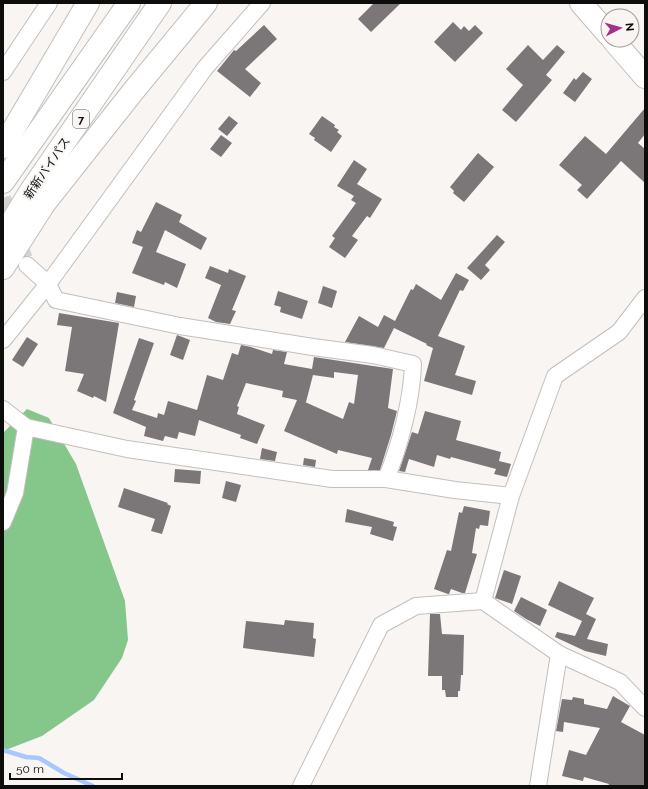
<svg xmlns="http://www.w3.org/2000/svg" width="648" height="789" font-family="Raleway,'Noto Sans JP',sans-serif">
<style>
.forest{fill:#85c68b}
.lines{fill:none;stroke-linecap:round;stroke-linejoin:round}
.stream{stroke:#a9c7ff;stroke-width:4.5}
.building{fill:#7b7778;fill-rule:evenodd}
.minor-tunnel{stroke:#d5d2cf;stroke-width:16;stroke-dasharray:16 8;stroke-linecap:butt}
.minor-casing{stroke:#c2c0bc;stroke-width:18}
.primary-casing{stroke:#c2c0bc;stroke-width:24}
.trunk-casing{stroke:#c2c0bc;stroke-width:24}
.minor{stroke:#fff;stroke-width:16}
.primary{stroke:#fff;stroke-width:22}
.trunk{stroke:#fff;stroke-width:22}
.labels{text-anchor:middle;stroke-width:4;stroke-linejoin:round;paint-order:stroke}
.shield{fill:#f8f5f2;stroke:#545350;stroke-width:1}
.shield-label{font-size:11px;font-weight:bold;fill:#0d0d0b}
.street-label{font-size:12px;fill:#0d0d0b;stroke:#f8f5f2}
</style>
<rect width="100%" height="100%" fill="#f8f5f2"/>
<polygon class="forest" points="27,409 49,418 76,464 125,601 128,640 122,658 94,700 42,736 3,751 3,433"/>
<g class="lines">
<polyline class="stream" points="3,750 26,757 39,758 64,773 93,786"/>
</g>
<g class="building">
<polygon points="374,3 401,3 371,32 358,19"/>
<polygon points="453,22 461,30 464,26 469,31 475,25 483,33 455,62 434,42"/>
<polygon points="264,25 277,39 245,69 261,83 250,97 217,71 234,50 236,51"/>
<polygon points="528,45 543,60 557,45 565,52 546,75 552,80 516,122 502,110 523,85 506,69"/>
<polygon points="583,72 592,79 575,102 563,93 574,78 576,80"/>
<polygon points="645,108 645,134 638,143 645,149 645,183 621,161 587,199 577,190 582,185 559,165 585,136 606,154"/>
<polygon points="229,116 238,123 227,136 218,129"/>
<polygon points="322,116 335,125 334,127 339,130 337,132 342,136 331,152 314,140 315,138 309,134"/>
<polygon points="221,135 232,143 221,157 210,149"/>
<polygon points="478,153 494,167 464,202 453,193 454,191 450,187"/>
<polygon points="354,160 367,169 357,184 382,199 370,218 367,216 352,236 358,240 345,258 329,247 335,238 332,236 356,203 351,200 354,196 337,186"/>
<polygon points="156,202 182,215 179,222 207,238 201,250 165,230 156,252 186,264 177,288 165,282 164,285 132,273 143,247 132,243 137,230 141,232"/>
<polygon points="497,235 505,242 485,265 490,270 481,280 467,268"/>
<polygon points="210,266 228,273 229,269 246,276 232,310 236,311 230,324 216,322 208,318 221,285 205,278"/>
<polygon points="456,273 469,280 463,291 460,290 438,336 465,346 455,375 476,381 472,395 424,381 433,348 426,345 427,344 394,328 384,348 345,342 359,316 378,327 384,315 395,321 411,289 413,290 416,284 441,300"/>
<polygon points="323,286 337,291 332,308 318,303"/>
<polygon points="278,291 308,301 302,319 280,312 281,307 274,305"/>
<polygon points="117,292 136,296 134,307 115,303"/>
<polygon points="59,313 119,323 106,402 94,396 93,398 77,391 84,374 65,371 72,327 57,325"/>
<polygon points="177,335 190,340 183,360 170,355"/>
<polygon points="27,337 38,344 23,367 12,360"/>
<path d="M139 338 154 343 134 400 136 401 132 410 157 418 158 413 164 415 168 401 197 410 207 375 223 380 232 353 238 355 241 345 251 347 272 354 273 350 287 352 284 364 312 369 314 357 393 369 388 408 397 411 391 435 380 470H368L372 458 338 450 337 454 284 431 297 400 282 397 283 391 246 383 237 406 239 407 237 414 265 425 257 444 240 438 241 435 199 420 195 436 179 432 177 439 165 436 163 441 144 436 146 427 113 413ZM334 372 358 375 354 404 349 402 343 419 305 402H306L313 375 334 378Z"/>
<polygon points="425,411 461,421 456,440 501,452 499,461 511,464 507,477 494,474 496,469 451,457 450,459 437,455 434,467 409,459 405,472 399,471 412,432 418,434"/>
<polygon points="262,448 277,452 275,461 260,459"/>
<polygon points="304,458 316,460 315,467 303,465"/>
<polygon points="175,469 201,471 200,484 174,482"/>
<polygon points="226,481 241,485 236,502 222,498"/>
<polygon points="124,488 168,503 167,504 171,506 162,534 151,531 155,519 118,507"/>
<polygon points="464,506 490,511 488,526 480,525 479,529 476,528 472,553 477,554 465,593 462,593 451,589 449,594 448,594 434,589 447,550 451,551 459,512 462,513"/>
<polygon points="347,509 394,522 393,526 397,527 393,541 370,534 372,527 345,522"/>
<polygon points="504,570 521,576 512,604 495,598"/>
<polygon points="559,581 594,598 586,614 596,619 587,639 608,644 606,656 585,651 555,637 557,632 575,636 582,621 548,605"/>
<polygon points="521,597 547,610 540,626 526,619 514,611"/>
<polygon points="430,614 440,614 442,634 464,635 463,675 461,675 460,691 458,691 458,697 446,697 445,690 442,690 442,676 428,676"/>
<polygon points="285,620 314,623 313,638 316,639 314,657 243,648 246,621 284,625"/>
<polygon points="613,696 630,706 621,722 645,735 645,786 608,786 609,784 584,777 583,781 562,776 569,750 586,755 600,728 564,722 563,732 556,731 562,699 572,700 573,697 584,699 584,704 607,709"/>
</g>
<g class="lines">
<polyline class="minor-tunnel" points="3,198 27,265"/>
<defs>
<g id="minor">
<polyline points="3,72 49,3"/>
<path d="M27 265 48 284 56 300 180 326 313 347 373 355 413 364C412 399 400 446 386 479"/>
<polyline points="3,340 48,284 205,68 262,3"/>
<polyline points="3,409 26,427 127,449 332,479 386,479 455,490 511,496"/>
<polyline points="3,522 15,493 26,427"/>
<polyline points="483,601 511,496 555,376 619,332 645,298"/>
<polyline points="301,786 381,625 416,606 483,601 559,654 620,682 645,708"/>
<polyline points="538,786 559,654"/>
</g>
<g id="primary">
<polyline points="581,3 608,34"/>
<polyline points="613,40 645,77"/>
</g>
<g id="trunk">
<polyline points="3,147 88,3"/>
<polyline points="3,182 129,3"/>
<polyline points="3,236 30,192 160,3"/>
<polyline points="3,268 44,204 135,89 206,3"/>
</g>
</defs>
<use href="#minor" class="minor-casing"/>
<use href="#primary" class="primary-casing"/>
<use href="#trunk" class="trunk-casing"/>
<use href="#minor" class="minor"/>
<use href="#primary" class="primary"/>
<use href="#trunk" class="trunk"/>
</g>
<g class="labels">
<rect class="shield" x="73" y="110" width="16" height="18" rx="3"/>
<g class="shield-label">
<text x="81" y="123">7</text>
</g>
<g class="street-label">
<text transform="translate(47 168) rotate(-56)" y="4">新新バイパス</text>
</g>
</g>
<rect width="648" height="789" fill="none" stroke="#0d0d0b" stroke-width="8"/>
<g transform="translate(620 28) rotate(84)"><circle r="19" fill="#f8f5f2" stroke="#9a9896"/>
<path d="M0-3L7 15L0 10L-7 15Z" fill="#a3308b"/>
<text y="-6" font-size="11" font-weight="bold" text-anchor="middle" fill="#0d0d0b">N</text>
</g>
<path d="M10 773v6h112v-6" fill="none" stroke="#0d0d0b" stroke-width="2"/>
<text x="16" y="773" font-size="12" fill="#0d0d0b" stroke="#f8f5f2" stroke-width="3" paint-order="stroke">50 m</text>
</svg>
